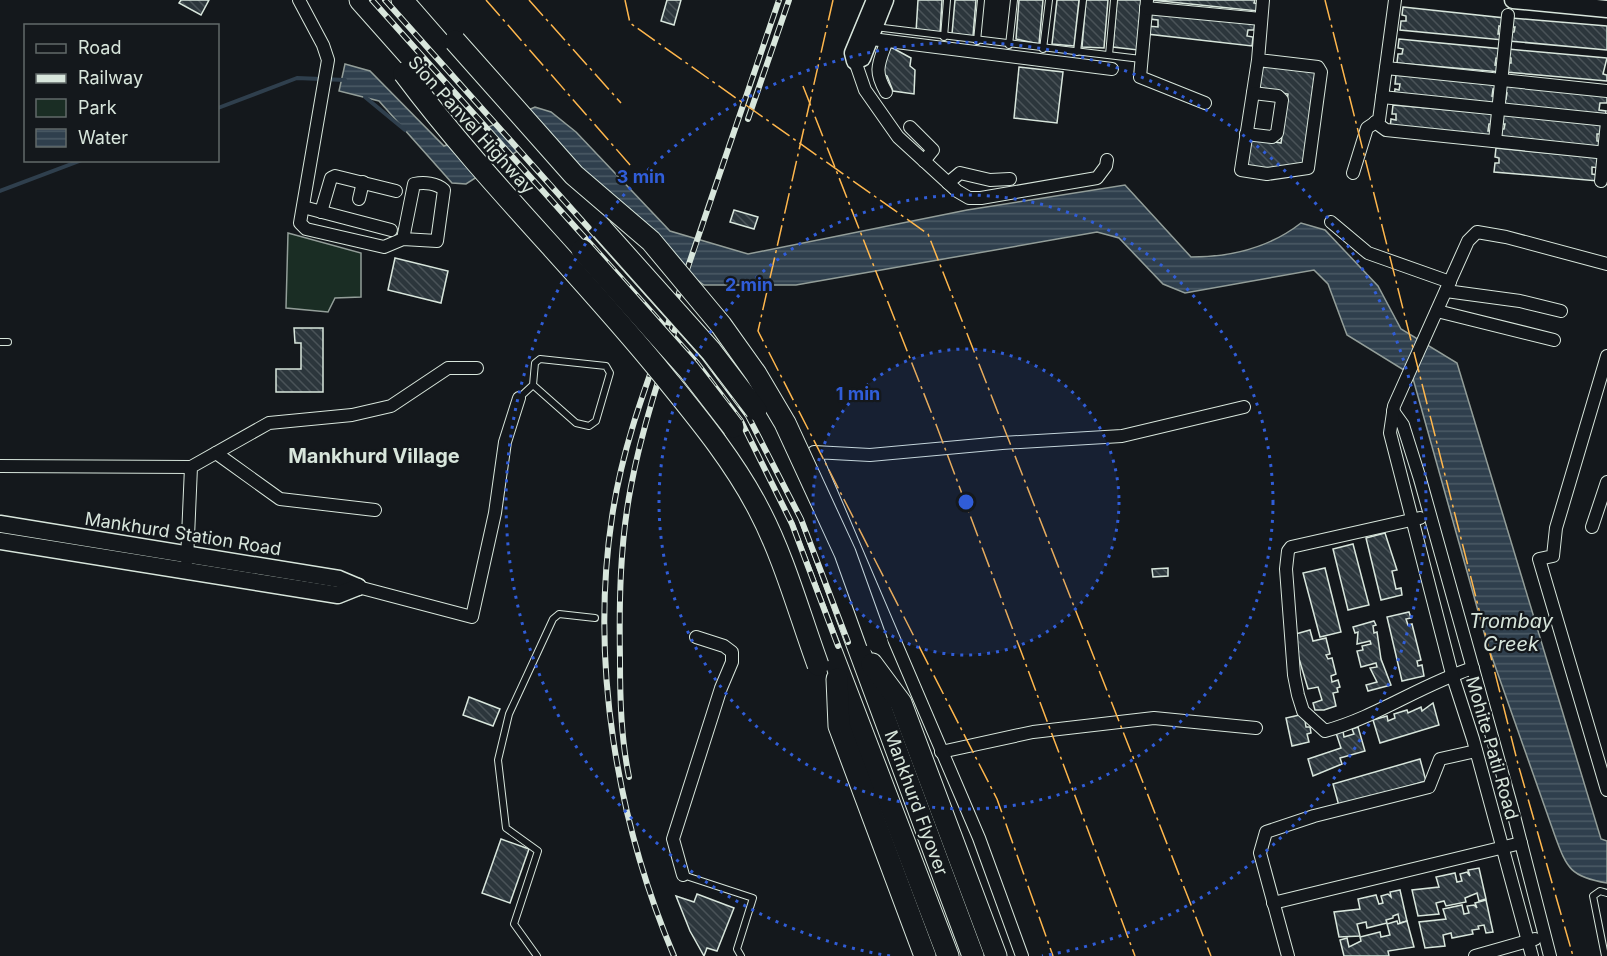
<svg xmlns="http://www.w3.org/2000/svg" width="1607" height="956" font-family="Inter,sans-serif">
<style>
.park{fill:#1a2d24;stroke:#939e99;stroke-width:1.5}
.water{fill:url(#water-rules);stroke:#939e99;stroke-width:1.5}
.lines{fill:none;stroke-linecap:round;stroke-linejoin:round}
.stream{stroke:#2f3f4d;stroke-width:4}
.building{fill:url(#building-back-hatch);stroke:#d8e6dc;stroke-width:1.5}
.lane-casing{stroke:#d8e6dc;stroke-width:8}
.street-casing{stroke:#d8e6dc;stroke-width:14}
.secondary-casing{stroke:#d8e6dc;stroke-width:19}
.highway-casing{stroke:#d8e6dc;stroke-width:23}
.lane{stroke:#14181c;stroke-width:6}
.street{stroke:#14181c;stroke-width:12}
.secondary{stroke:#14181c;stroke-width:16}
.highway{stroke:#14181c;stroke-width:21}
.rail-casing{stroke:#d8e6dc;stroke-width:6}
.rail{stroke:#14181c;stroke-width:4;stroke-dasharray:11;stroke-linecap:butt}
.highway-bridge-casing{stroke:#d8e6dc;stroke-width:23;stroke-linecap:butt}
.highway-bridge{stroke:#14181c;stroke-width:21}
.power{stroke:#ffb74d;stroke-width:1.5;stroke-dasharray:21 4.5 3 4.5;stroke-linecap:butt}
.ring{fill:none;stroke:#305dd8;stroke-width:3;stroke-dasharray:3 6}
.labels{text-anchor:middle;stroke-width:4.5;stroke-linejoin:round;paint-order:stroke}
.street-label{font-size:18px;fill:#d8e6dc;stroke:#14181c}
.neighbourhood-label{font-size:20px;font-weight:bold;fill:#d8e6dc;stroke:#14181c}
.water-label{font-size:20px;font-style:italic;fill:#d8e6dc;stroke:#14181c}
.centre{fill:#305dd8;stroke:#14181c;stroke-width:3}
.ring-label{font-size:18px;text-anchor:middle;font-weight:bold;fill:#305dd8;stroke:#14181c;stroke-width:4.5;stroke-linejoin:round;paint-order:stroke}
</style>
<defs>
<pattern id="water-rules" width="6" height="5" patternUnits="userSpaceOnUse" patternTransform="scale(1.5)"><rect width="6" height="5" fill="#2f3f4d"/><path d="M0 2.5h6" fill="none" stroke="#4c5b66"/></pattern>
<pattern id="building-back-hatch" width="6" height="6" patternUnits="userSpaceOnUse" patternTransform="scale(1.5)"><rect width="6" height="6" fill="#2c363c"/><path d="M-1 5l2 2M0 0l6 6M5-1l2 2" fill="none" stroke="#4a5358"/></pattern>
</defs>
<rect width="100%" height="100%" fill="#14181c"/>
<polygon class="park" points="288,233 361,253 361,297 335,298 328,312 286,308"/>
<path class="water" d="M345 64 370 71 444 146 535 107 551 112 576 132 670 231 748 254 967 210 1125 185 1191 257C1231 257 1269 248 1301 223L1325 230 1378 286 1401 329 1457 363 1601 839 1607 841V883C1571 877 1567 869 1555 836L1487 643 1412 375 1347 335 1328 284 1314 270 1185 293 1163 284 1119 238 1097 232 796 285H704L655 250 533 141 466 184 452 183 379 101 339 91Z"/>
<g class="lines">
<g class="stream">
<polyline points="365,97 405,130"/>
<polyline points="218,108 297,78 345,80"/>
<polyline points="0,191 82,160"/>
</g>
</g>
<g class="building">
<polygon points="181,0 209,0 201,15 179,3"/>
<polygon points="667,0 681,0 674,25 661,21"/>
<polygon points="918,0 942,0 940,34 916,32"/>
<polygon points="955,0 976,0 973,36 952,34"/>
<polygon points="1019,0 1043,0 1039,44 1016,39"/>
<polygon points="1057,0 1079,0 1074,46 1052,44"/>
<polygon points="1086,0 1108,0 1104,48 1082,47"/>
<polygon points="1117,0 1142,0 1138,50 1113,47"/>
<polygon points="1151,0 1255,0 1254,3 1259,4 1258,11"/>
<polygon points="1403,7 1505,18 1504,27 1499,26 1498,34 1504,34 1503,40 1400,30 1401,21 1406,21 1406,16 1402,15"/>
<polygon points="1150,11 1255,23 1254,30 1248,30 1247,36 1253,37 1252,46 1147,34 1148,26 1158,27 1158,20 1149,19"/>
<polygon points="1511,18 1607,26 1607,50 1509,41 1510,32 1514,32 1515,27 1510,27"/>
<polygon points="1399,39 1503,49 1502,59 1496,58 1495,65 1502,66 1501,72 1397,63 1398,54 1402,54 1403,49 1398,48"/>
<polygon points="887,45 911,58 910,66 915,70 914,94 893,91 887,76 880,72"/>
<polygon points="1508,49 1607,58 1603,74 1607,75 1607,81 1505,72 1506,63 1511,63 1511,58 1507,57"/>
<polygon points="1260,64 1316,72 1304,166 1280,166 1278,171 1245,165 1250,137 1281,143 1288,94 1257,89"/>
<polygon points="1019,67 1063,72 1057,123 1014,118"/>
<polygon points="1396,75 1499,84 1499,89 1493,89 1492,96 1499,97 1498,107 1394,97 1395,89 1399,90 1400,84 1395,84"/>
<polygon points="1503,84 1607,94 1607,103 1600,103 1599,110 1606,111 1605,117 1501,108 1502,98 1506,99 1507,93 1503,93"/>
<polygon points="1393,105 1496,114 1496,124 1489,124 1488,131 1495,131 1495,138 1390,128 1391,119 1396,120 1396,114 1392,114"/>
<polygon points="1501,115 1605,124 1604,134 1597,134 1597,141 1602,142 1602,148 1499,138 1500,129 1504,129 1505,124 1500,124"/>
<polygon points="1496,148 1600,158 1599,168 1592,167 1592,174 1598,175 1598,181 1494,172 1495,163 1499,163 1499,158 1495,157"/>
<polygon points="734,210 758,217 754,229 730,222"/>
<polygon points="395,258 448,271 441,303 388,290"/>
<polygon points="294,328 323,328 323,392 276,392 276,369 301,369 301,343 295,343"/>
<polygon points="1385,533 1397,570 1392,571 1396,589 1401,588 1402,595 1381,600 1366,538"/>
<polygon points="1353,544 1369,605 1348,610 1333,549"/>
<polygon points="1168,568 1168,576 1153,577 1152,569"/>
<polygon points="1325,568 1341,632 1320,637 1303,573"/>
<polygon points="1409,612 1411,618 1406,619 1408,625 1412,624 1421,660 1417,661 1418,666 1422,665 1424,676 1402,681 1387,617"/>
<polygon points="1374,621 1376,625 1373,626 1374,633 1377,632 1381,659 1391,685 1368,691 1366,685 1377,682 1370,668 1377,667 1376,663 1361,667 1357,651 1363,650 1362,646 1371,644 1370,641 1357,644 1358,632 1355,633 1353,627"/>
<polygon points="1310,630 1313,641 1326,638 1330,654 1326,655 1328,659 1332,658 1336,674 1331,676 1332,682 1338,680 1340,687 1337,688 1338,692 1333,693 1336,706 1324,710 1315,710 1313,703 1322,700 1318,687 1308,689 1292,635"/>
<polygon points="469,697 500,709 493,726 463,715"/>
<polygon points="1433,703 1439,725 1380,743 1373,720 1387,716 1388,721 1395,718 1394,714 1407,710 1408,713 1421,707 1422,711"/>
<polygon points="1304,714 1306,727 1310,727 1311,733 1307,734 1309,742 1292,746 1286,718"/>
<polygon points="1358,727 1365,751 1340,758 1342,764 1313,776 1308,759 1341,748 1336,733 1343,731 1344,737 1354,734 1352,729"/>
<polygon points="1420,759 1426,781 1339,806 1333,784"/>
<polygon points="501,839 529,849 510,903 482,893"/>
<polygon points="1479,868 1486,899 1479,901 1477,893 1465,898 1466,902 1446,906 1444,901 1436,903 1439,914 1418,916 1412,890 1439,887 1436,877 1455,873 1457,882 1462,881 1460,874 1467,872 1470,876 1468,870"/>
<polygon points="1400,890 1407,921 1400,923 1398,914 1393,916 1393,918 1386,920 1387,923 1367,928 1366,922 1357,924 1360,936 1339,937 1334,912 1360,909 1358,899 1376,895 1379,904 1383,903 1381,896 1388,894 1391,897 1390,892"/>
<polygon points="697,894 734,908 717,951 707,948 704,956 690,931 676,896 694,902"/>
<polygon points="1486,900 1493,932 1486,933 1484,925 1478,926 1479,929 1472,930 1473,934 1452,938 1451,933 1443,935 1445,946 1425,948 1419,922 1446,919 1443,909 1462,905 1464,914 1469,913 1467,906 1474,905 1477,908 1475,903"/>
<polygon points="1397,921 1398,924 1407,921 1414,947 1388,951 1389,956 1344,956 1340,940 1347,938 1349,947 1361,941 1360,937 1380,932 1381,937 1390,935 1387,924"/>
</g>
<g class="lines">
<defs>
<g id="lane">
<polyline points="875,27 1141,59"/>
<polyline points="944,37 947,0"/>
<polyline points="977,41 981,0"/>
<polyline points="1009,45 1014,0"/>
<polyline points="1043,49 1049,0"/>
<polyline points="1077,52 1083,0"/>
<polyline points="1109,55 1114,0"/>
<polyline points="0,342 8,342"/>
<polyline points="519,398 533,385 535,363 540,359 606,366 610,373 596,421 589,426 576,423 533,385"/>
<polyline points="683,875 753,898 737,949 741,956"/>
<polyline points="537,956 514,924 538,851 506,828 498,760 509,714 553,619 559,614 595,618"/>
<polyline points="1605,956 1593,896 1600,891 1607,893"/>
</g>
<g id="street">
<path d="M299 0 323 45 328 60 300 223 306 229 384 247 403 239 414 184C424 182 437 183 444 190L437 241 403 239"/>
<polyline points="1147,0 1140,77 1205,103"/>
<polyline points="1146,8 1261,19"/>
<polyline points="864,38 1112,69"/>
<path d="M886 43C878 65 874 71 886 92"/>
<polyline points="1258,60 1318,67 1321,72 1308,168 1267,174 1241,170 1258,60 1263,0"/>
<polyline points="855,61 865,90 898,137 957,191 969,198 981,198 1097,178 1106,166 1107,160"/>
<polyline points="1386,68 1607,91"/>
<polyline points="1382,97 1607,120"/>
<polyline points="1375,122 1386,130 1607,153"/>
<polyline points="910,127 933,150 924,161"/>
<polyline points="1246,134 1272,137 1277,133 1282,100 1278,96 1253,93"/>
<polyline points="1495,141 1508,15"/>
<polyline points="1353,173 1367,128 1379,120 1395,0"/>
<polyline points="1601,181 1607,122"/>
<polyline points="948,183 960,173 990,180 1010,179"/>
<polyline points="359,199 363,182"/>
<polyline points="303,207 391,230"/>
<polyline points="321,212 331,178 335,176 396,191"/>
<polyline points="1331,222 1368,253 1450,282"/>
<polyline points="1446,291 1520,301 1561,311"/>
<polyline points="1437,311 1554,340"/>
<polyline points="1607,356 1556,528 1553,556 1539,559 1607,790"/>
<polyline points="1393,411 1403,425 1420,479 1513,812 1550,956"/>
<polyline points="216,453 280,499 375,510"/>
<polyline points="0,466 191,467"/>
<path d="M1420 518 1291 547 1288 551 1286 569 1294 675 1298 695 1303 711 1325 731C1377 717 1422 684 1473 668"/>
<polyline points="1592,527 1607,482"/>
<polyline points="187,560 191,467 269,423 352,415 391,406 448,368 477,368"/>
<polyline points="358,587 472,617 495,513 505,442 519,398"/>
<polyline points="941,752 1033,732 1154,718 1256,728"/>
<polyline points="683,875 673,839 721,688 732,662 732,652 724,646 696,637"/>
<polyline points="1273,903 1521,843"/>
<polyline points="1022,956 979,838 814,452 870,455 1002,443 1122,436 1244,407"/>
<polyline points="1288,956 1260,853 1266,832 1314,816 1429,787 1440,759 1476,751"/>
<polyline points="1475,956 1535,939"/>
<polyline points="1532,956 1473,739 1452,674 1390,433 1394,406 1468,241 1477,232 1506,237 1607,264"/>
</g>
<g id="secondary">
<polyline points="875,0 853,53 855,61 862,58 885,0"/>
<polyline points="1513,0 1607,9"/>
<polyline points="0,524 339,579 358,587"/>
<polyline points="0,541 338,595 358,587"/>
</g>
<g id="highway">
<polyline points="360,0 582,250"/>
<polyline points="402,0 602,229"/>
<polyline points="756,410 809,515 973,956"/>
<polyline points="733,427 784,528 948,956"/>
<polyline points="872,664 901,703 996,956"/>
<polyline points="837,679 839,726 925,956"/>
</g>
</defs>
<use href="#lane" class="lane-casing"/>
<use href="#street" class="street-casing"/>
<use href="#secondary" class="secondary-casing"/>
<use href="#highway" class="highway-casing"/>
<use href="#lane" class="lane"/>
<use href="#street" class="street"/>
<use href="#secondary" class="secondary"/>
<use href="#highway" class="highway"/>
<defs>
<g id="rail">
<polyline points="372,0 697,363 741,421 792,524 838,646"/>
<polyline points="385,0 704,357 748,416 801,519 848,642"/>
<polyline points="748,119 789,0"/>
<path d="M629 777C621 738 620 699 620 659 619 601 620 543 631 486 642 428 661 371 680 315"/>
<path d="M674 956C617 821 590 663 612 517 624 435 653 369 679 293 713 195 745 98 779 0"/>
</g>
</defs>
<use href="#rail" class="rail-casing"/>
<use href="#rail" class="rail"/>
<defs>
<g id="highway-bridge">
<polyline points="455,41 574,175 651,241 721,325 756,374 785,423 845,553 877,642"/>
<path d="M404 73C484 180 580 272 664 376 698 418 733 460 758 508 784 557 799 613 818 665"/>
<polyline points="602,229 711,351 756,410"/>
<polyline points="582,250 689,370 733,427"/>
</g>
</defs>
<use href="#highway-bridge" class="highway-bridge-casing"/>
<use href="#highway-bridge" class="highway-bridge"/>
<g class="power">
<polyline points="486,0 631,166"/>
<polyline points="529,0 621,103"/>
<polyline points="625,0 630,23 928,234 1211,956"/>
<polyline points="833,0 758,331 997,799 1053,956"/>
<polyline points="1325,0 1518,764 1573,956"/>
<polyline points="803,86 937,427 1135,956"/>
</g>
</g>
<circle cx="966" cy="502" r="153" fill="#305dd8" fill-opacity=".12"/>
<g class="ring">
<circle cx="966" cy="502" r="153"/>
<circle cx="966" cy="502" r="307"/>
<path d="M890 956A460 460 0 1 1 1042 956"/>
</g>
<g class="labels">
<g class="street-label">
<text transform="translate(471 125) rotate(48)" y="6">Sion Panvel Highway</text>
<text transform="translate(183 534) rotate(9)" y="6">Mankhurd Station Road</text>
<text transform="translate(1492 748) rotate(74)" y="6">Mohite Patil Road</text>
<text transform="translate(916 803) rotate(70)" y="6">Mankhurd Flyover</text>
</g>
<g class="neighbourhood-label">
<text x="374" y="463">Mankhurd Village</text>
</g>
<g class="water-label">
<text x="1511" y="628">Trombay<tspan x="1511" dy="23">Creek</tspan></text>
</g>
</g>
<circle cx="966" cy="502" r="9" class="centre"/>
<g class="ring-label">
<text x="641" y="183">3 min</text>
<text x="749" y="291">2 min</text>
<text x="858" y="400">1 min</text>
</g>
<rect x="24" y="24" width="195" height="138" fill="#14181c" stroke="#626a69" stroke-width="1.5"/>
<rect x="36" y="44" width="30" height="9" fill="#14181c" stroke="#626a69" stroke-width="1.5"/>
<text x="78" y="54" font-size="18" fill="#d8e6dc">Road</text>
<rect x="36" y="74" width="30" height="9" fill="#d8e6dc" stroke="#626a69" stroke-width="1.5"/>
<text x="78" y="84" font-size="18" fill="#d8e6dc">Railway</text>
<rect x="36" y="99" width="30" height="18" fill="#1a2d24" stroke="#626a69" stroke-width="1.5"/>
<text x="78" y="114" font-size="18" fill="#d8e6dc">Park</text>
<rect x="36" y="129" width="30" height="18" fill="url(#water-rules)" stroke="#626a69" stroke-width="1.5"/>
<text x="78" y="144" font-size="18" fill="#d8e6dc">Water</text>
</svg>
